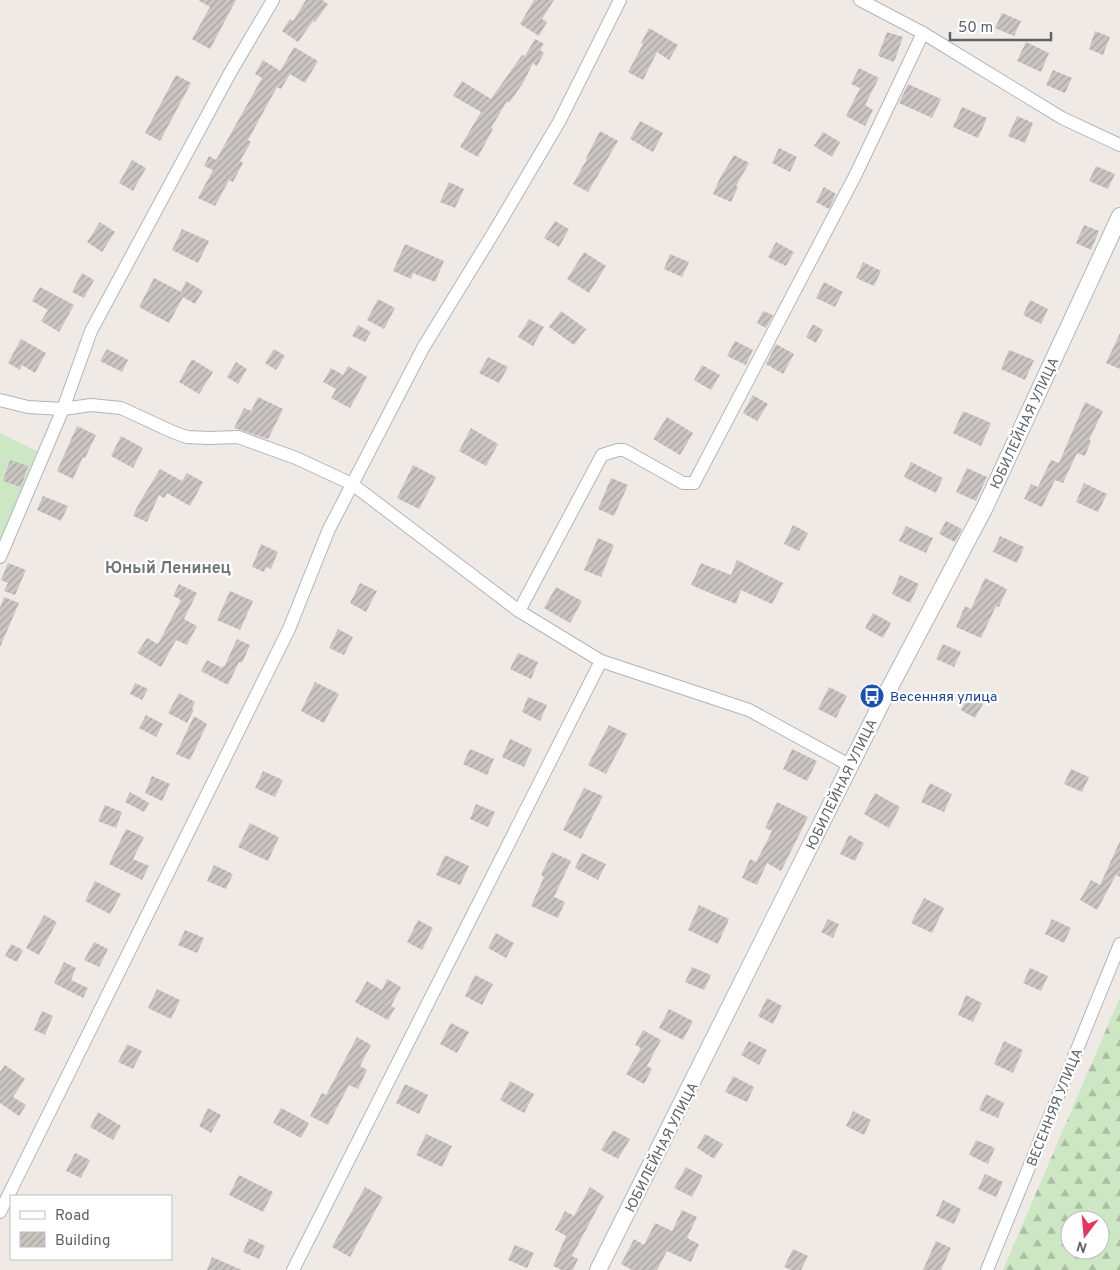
<svg xmlns="http://www.w3.org/2000/svg" width="1120" height="1270" font-family="Overpass,sans-serif">
<style>
.forest{fill:url(#forest-firs);fill-rule:evenodd}
.green{fill:#cde6c3}
.building{fill:url(#building-hatch)}
.lines{fill:none;stroke-linecap:round;stroke-linejoin:round}
.minor-casing{stroke:#b1b5b8;stroke-width:14}
.tertiary-casing{stroke:#b1b5b8;stroke-width:18}
.minor{stroke:#fff;stroke-width:12}
.tertiary{stroke:#fff;stroke-width:16}
.labels{text-anchor:middle;stroke-width:4.5;stroke-linejoin:round;paint-order:stroke}
.street-label{font-size:14px;fill:#5d6366;stroke:#fff}
.transit-label{font-size:14px;fill:#164399;stroke:#fff;text-anchor:start}
.quarter-label{font-size:16px;font-weight:bold;fill:#6e7578;stroke:#fff}
</style>
<defs>
<pattern id="forest-firs" width="22" height="20" patternUnits="userSpaceOnUse" patternTransform="scale(1.25)"><rect width="22" height="20" fill="#cde6c3"/><path d="M5 1l3.5 6h-7zM16 11l3.5 6h-7z" fill="#aabea2"/></pattern>
<pattern id="building-hatch" width="6" height="6" patternUnits="userSpaceOnUse" patternTransform="scale(1.25)"><rect width="6" height="6" fill="#cac5c2"/><path d="M-1 1l2-2M0 6l6-6M5 7l2-2" fill="none" stroke="#a7a4a1"/></pattern>
</defs>
<rect width="100%" height="100%" fill="#efeae6"/>
<path class="forest" d="M1120 997V1270H1003ZM1070 1220H1100V1250H1070Z"/>
<polygon class="green" points="0,433 37,451 0,542"/>
<g class="building">
<polygon points="198,0 236,0 210,49 192,39 210,7"/>
<polygon points="306,0 322,0 328,4 315,22 313,21 298,42 282,31 290,19 293,21"/>
<polygon points="534,0 554,0 542,19 547,22 539,36 520,24"/>
<polygon points="1002,13 1021,21 1014,36 995,28"/>
<polygon points="649,28 678,45 669,60 657,52 643,80 628,72 643,44 641,43"/>
<polygon points="1095,31 1110,37 1103,55 1089,49"/>
<polygon points="887,32 903,37 894,62 878,56"/>
<polygon points="535,39 544,44 540,50 544,53 537,66 533,63 523,83 509,103 507,101 491,128 493,129 478,157 460,147 481,112 453,96 462,81 491,99 522,55 525,56"/>
<polygon points="1026,42 1049,53 1041,72 1017,61"/>
<polygon points="294,47 318,61 305,83 290,74 281,89 277,87 248,140 251,142 240,161 243,163 233,182 229,180 215,206 198,198 213,170 204,166 209,156 216,160 262,78 255,74 263,60 280,71"/>
<polygon points="859,68 879,78 865,105 873,110 865,126 846,116 860,88 851,84"/>
<polygon points="1053,70 1072,78 1065,93 1046,85"/>
<polygon points="176,75 191,83 160,141 145,133"/>
<polygon points="908,84 941,99 932,118 899,103"/>
<polygon points="962,107 987,118 978,138 953,127"/>
<polygon points="1017,116 1033,123 1025,143 1008,136"/>
<polygon points="640,121 663,133 653,152 630,139"/>
<polygon points="600,131 618,141 588,192 573,184 587,159 586,158"/>
<polygon points="823,132 840,142 832,157 814,146"/>
<polygon points="779,148 797,157 790,172 772,163"/>
<polygon points="734,155 749,163 736,186 738,187 731,202 713,194 720,178"/>
<polygon points="132,160 146,168 133,191 119,183"/>
<polygon points="1096,166 1115,174 1108,189 1089,181"/>
<polygon points="449,182 464,189 455,208 440,202"/>
<polygon points="824,187 836,194 829,209 816,202"/>
<polygon points="555,221 569,229 559,247 544,238"/>
<polygon points="100,222 115,232 102,252 87,242"/>
<polygon points="1084,225 1099,231 1091,250 1076,243"/>
<polygon points="182,229 209,241 198,263 172,250"/>
<polygon points="776,242 794,252 786,266 768,257"/>
<polygon points="405,244 444,261 435,282 413,273 411,279 393,271"/>
<polygon points="584,252 606,266 589,293 567,279"/>
<polygon points="670,254 689,262 682,277 664,269"/>
<polygon points="863,262 881,271 874,286 856,278"/>
<polygon points="82,273 94,280 84,298 72,292"/>
<polygon points="154,278 181,292 186,281 203,291 195,304 183,297 169,323 139,307"/>
<polygon points="824,282 843,292 835,307 816,298"/>
<polygon points="40,287 74,305 59,332 41,321 48,310 32,301"/>
<polygon points="378,299 395,308 384,329 367,320"/>
<polygon points="1030,300 1048,309 1041,324 1023,315"/>
<polygon points="561,311 586,329 574,345 549,327"/>
<polygon points="763,311 773,315 766,328 757,323"/>
<polygon points="529,319 544,327 533,346 518,337"/>
<polygon points="813,324 823,330 816,343 806,337"/>
<polygon points="358,325 371,332 365,342 352,336"/>
<polygon points="1120,333 1120,369 1106,363"/>
<polygon points="21,339 46,353 35,373 22,365 20,370 8,363"/>
<polygon points="735,341 753,350 746,365 727,356"/>
<polygon points="776,344 794,354 783,374 766,364"/>
<polygon points="107,349 128,360 122,372 100,361"/>
<polygon points="274,349 285,356 276,370 265,363"/>
<polygon points="1009,350 1034,360 1025,380 1001,369"/>
<polygon points="488,357 508,367 499,383 479,373"/>
<polygon points="192,359 213,372 199,394 179,382"/>
<polygon points="236,362 247,369 238,384 227,377"/>
<polygon points="702,365 720,375 711,390 694,380"/>
<polygon points="348,366 367,377 350,408 331,398 336,389 323,382 331,368 343,375"/>
<polygon points="753,395 768,404 757,421 743,413"/>
<polygon points="258,397 283,409 268,439 234,428 244,408 251,411"/>
<polygon points="1085,402 1103,411 1089,440 1091,441 1085,456 1077,453 1063,483 1055,480 1042,507 1024,499 1031,484 1038,487 1051,460 1059,463"/>
<polygon points="963,411 991,423 981,446 953,433"/>
<polygon points="667,417 693,433 680,455 653,439"/>
<polygon points="77,426 96,435 85,458 83,457 73,479 57,471"/>
<polygon points="471,428 498,444 486,466 459,451"/>
<polygon points="121,436 143,448 133,468 111,456"/>
<polygon points="10,460 28,466 21,487 3,481"/>
<polygon points="911,462 943,478 936,493 904,477"/>
<polygon points="413,465 436,477 419,509 397,498"/>
<polygon points="967,468 987,477 976,501 956,492"/>
<polygon points="160,469 182,481 187,473 203,482 190,506 167,493 164,498 159,495 147,522 133,516 138,505"/>
<polygon points="611,478 628,485 614,516 598,509"/>
<polygon points="1084,483 1107,494 1098,512 1076,502"/>
<polygon points="43,496 68,506 61,521 37,510"/>
<polygon points="946,521 962,529 955,542 939,534"/>
<polygon points="793,525 808,533 799,551 784,544"/>
<polygon points="906,526 933,538 926,553 899,541"/>
<polygon points="1000,536 1024,547 1017,563 993,552"/>
<polygon points="598,538 614,545 601,577 584,570"/>
<polygon points="261,544 278,552 271,569 266,567 264,572 252,567"/>
<polygon points="737,560 783,583 772,604 741,590 736,604 691,585 701,563 731,575"/>
<polygon points="8,563 26,570 15,595 4,591 8,583 1,580"/>
<polygon points="900,575 919,584 910,603 892,594"/>
<polygon points="985,578 1007,589 999,607 996,606 981,638 956,627 965,606 971,609"/>
<polygon points="360,583 377,591 366,612 350,603"/>
<polygon points="179,584 197,593 184,619 197,626 187,645 176,640 161,667 137,653 147,638 158,644 181,600 173,596"/>
<polygon points="556,587 582,601 570,623 544,608"/>
<polygon points="230,591 253,601 240,630 217,620"/>
<polygon points="4,597 19,603 0,647 0,608"/>
<polygon points="873,613 891,623 883,638 865,628"/>
<polygon points="338,629 353,637 344,655 329,648"/>
<polygon points="237,639 250,645 242,663 239,662 228,685 201,671 207,660 222,668 222,666 224,667"/>
<polygon points="943,644 961,652 954,667 936,659"/>
<polygon points="518,653 538,662 531,679 510,669"/>
<polygon points="315,682 339,694 324,723 301,711"/>
<polygon points="135,683 148,689 142,700 130,694"/>
<polygon points="829,687 847,696 836,718 818,709"/>
<polygon points="970,692 985,700 975,718 961,710"/>
<polygon points="179,693 195,702 192,709 194,710 187,723 168,713"/>
<polygon points="528,697 547,705 540,721 522,712"/>
<polygon points="146,715 163,724 156,737 139,728"/>
<polygon points="194,716 207,724 190,760 176,754"/>
<polygon points="609,725 627,734 606,774 588,765"/>
<polygon points="510,739 532,749 524,767 502,757"/>
<polygon points="470,749 494,759 487,775 463,764"/>
<polygon points="792,749 817,761 807,781 783,769"/>
<polygon points="1071,769 1089,777 1082,792 1064,784"/>
<polygon points="263,771 283,780 275,797 255,788"/>
<polygon points="152,776 170,784 162,801 145,793"/>
<polygon points="930,783 952,794 944,812 921,802"/>
<polygon points="584,788 603,796 581,839 563,830"/>
<polygon points="130,792 149,803 144,812 125,802"/>
<polygon points="875,793 900,807 889,828 864,814"/>
<polygon points="777,802 808,817 781,871 767,863 757,885 742,878 750,859 756,862 772,831 765,828"/>
<polygon points="476,804 495,812 488,827 470,819"/>
<polygon points="105,805 122,812 116,828 98,821"/>
<polygon points="250,823 279,837 268,861 238,847"/>
<polygon points="126,829 144,837 133,859 149,866 142,880 109,864"/>
<polygon points="849,835 864,843 855,861 840,854"/>
<polygon points="1120,841 1120,877 1116,875 1097,910 1080,900 1091,880 1100,885"/>
<polygon points="552,852 571,861 554,897 565,902 558,918 531,906 544,877 541,875"/>
<polygon points="582,853 606,864 598,880 575,868"/>
<polygon points="445,855 469,866 460,885 436,875"/>
<polygon points="214,865 233,874 226,889 207,881"/>
<polygon points="95,881 121,894 110,914 85,901"/>
<polygon points="924,898 944,908 932,933 911,923"/>
<polygon points="699,905 729,919 718,944 688,930"/>
<polygon points="44,915 57,922 39,955 26,948"/>
<polygon points="828,919 839,924 833,938 821,932"/>
<polygon points="1052,919 1071,928 1064,943 1045,934"/>
<polygon points="418,920 433,928 422,950 407,942"/>
<polygon points="185,930 204,938 197,953 178,945"/>
<polygon points="496,933 514,943 506,958 488,948"/>
<polygon points="94,942 108,949 99,967 84,960"/>
<polygon points="11,944 23,950 17,962 5,956"/>
<polygon points="64,962 76,968 71,980 88,988 83,998 54,983"/>
<polygon points="692,967 711,975 704,990 685,982"/>
<polygon points="1030,968 1048,976 1041,991 1023,983"/>
<polygon points="475,975 493,984 482,1005 465,996"/>
<polygon points="387,979 401,987 391,1006 395,1008 388,1020 355,1002 367,981 382,990"/>
<polygon points="157,989 180,1000 171,1019 148,1008"/>
<polygon points="966,995 982,1003 973,1022 958,1015"/>
<polygon points="767,998 782,1006 773,1024 758,1016"/>
<polygon points="669,1009 693,1021 683,1040 659,1028"/>
<polygon points="42,1011 53,1016 45,1035 34,1030"/>
<polygon points="451,1023 469,1032 457,1053 440,1044"/>
<polygon points="643,1030 661,1040 647,1066 652,1069 644,1084 626,1074 641,1048 635,1045"/>
<polygon points="357,1037 371,1045 360,1066 367,1070 358,1089 349,1085 328,1125 310,1116 322,1093 326,1095"/>
<polygon points="749,1041 767,1050 759,1065 741,1055"/>
<polygon points="1004,1041 1023,1050 1013,1073 994,1064"/>
<polygon points="127,1044 142,1051 133,1069 118,1062"/>
<polygon points="5,1065 25,1079 13,1097 26,1105 19,1116 0,1103 0,1072"/>
<polygon points="733,1076 754,1087 747,1102 725,1092"/>
<polygon points="510,1081 534,1094 524,1113 500,1100"/>
<polygon points="405,1084 428,1095 419,1114 396,1103"/>
<polygon points="986,1094 1004,1103 998,1118 979,1110"/>
<polygon points="208,1108 221,1115 211,1133 199,1126"/>
<polygon points="281,1108 309,1123 301,1138 273,1123"/>
<polygon points="853,1111 871,1120 864,1135 846,1126"/>
<polygon points="98,1112 121,1126 113,1140 90,1127"/>
<polygon points="613,1130 630,1139 618,1159 601,1150"/>
<polygon points="426,1134 452,1146 442,1167 416,1155"/>
<polygon points="705,1134 723,1144 714,1159 697,1148"/>
<polygon points="976,1140 995,1148 988,1164 969,1155"/>
<polygon points="75,1153 90,1160 81,1178 66,1171"/>
<polygon points="686,1167 703,1176 692,1197 674,1188"/>
<polygon points="985,1174 1003,1182 996,1197 978,1189"/>
<polygon points="239,1175 273,1192 263,1212 229,1195"/>
<polygon points="365,1187 383,1197 350,1257 332,1247"/>
<polygon points="590,1187 604,1196 572,1256 578,1259 573,1270 562,1270 553,1266 566,1236 555,1230 565,1211 574,1216"/>
<polygon points="943,1200 961,1209 954,1224 936,1216"/>
<polygon points="682,1210 697,1217 687,1238 699,1244 691,1262 667,1251 657,1270 632,1270 621,1264 634,1239 644,1245 655,1223 672,1231"/>
<polygon points="249,1238 265,1246 259,1259 243,1252"/>
<polygon points="936,1241 951,1248 941,1270 923,1270"/>
<polygon points="515,1245 534,1253 527,1268 508,1260"/>
<polygon points="793,1249 808,1256 801,1270 791,1270 784,1267"/>
<polygon points="212,1257 242,1270 207,1270"/>
</g>
<g class="lines">
<defs>
<g id="minor">
<polyline points="860,0 923,33 1062,118 1120,145"/>
<polyline points="0,400 28,407 63,409 91,405 121,408 173,432 187,437 209,438 238,437 296,458 352,484 519,611 601,661 749,710 851,766"/>
<polyline points="0,557 63,409 91,331 230,73 273,0"/>
<polyline points="519,611 602,455 618,450 624,450 683,483 694,483 856,174 923,33"/>
<polyline points="0,1212 289,629 329,529 423,348 497,227 559,122 620,0"/>
<polyline points="293,1270 601,661"/>
<polyline points="987,1270 1120,944"/>
</g>
<polyline id="tertiary" points="598,1270 882,702 985,507 1120,216"/>
</defs>
<use href="#minor" class="minor-casing"/>
<use href="#tertiary" class="tertiary-casing"/>
<use href="#minor" class="minor"/>
<use href="#tertiary" class="tertiary"/>
</g>
<defs>
<symbol id="bus-disc" viewBox="-11 -11 22 22"><circle r="9.5" fill="#1a4fb4" stroke="#fff"/><path d="M-5-6H5V4H4V6H2V4H-2V6H-4V4H-5ZM-3.5-4V0h7V-4ZM-3.5 1.2v1.5H-2V1.2ZM2 1.2v1.5H3.5V1.2Z" fill="#fff"/></symbol>
</defs>
<g fill-rule="evenodd">
<use href="#bus-disc" x="858" y="682" width="28" height="28"/>
</g>
<g class="labels">
<g class="street-label">
<text transform="translate(1024 423) rotate(-65)" y="5">ЮБИЛЕЙНАЯ УЛИЦА</text>
<text transform="translate(841 784) rotate(-64)" y="5">ЮБИЛЕЙНАЯ УЛИЦА</text>
<text transform="translate(1054 1107) rotate(-68)" y="5">ВЕСЕННЯЯ УЛИЦА</text>
<text transform="translate(661 1147) rotate(-63)" y="5">ЮБИЛЕЙНАЯ УЛИЦА</text>
</g>
<g class="transit-label">
<text x="890" y="701">Весенняя улица</text>
</g>
<g class="quarter-label">
<text x="168" y="573">Юный Ленинец</text>
</g>
</g>
<rect x="10" y="1195" width="162" height="65" fill="#ffffff" stroke="#bec1c2"/>
<rect x="20" y="1211" width="25" height="8" fill="#ffffff" stroke="#bec1c2"/>
<text x="55" y="1220" font-size="15" fill="#5d6366">Road</text>
<rect x="20" y="1232" width="25" height="15" fill="url(#building-hatch)" stroke="#bec1c2"/>
<text x="55" y="1245" font-size="15" fill="#5d6366">Building</text>
<g transform="translate(1085 1235) rotate(196)"><circle r="24" fill="#ffffff" stroke="#bec1c2"/>
<path d="M0-4L9 19L0 12L-9 19Z" fill="#e43759"/>
<text y="-8" font-size="14" font-weight="bold" text-anchor="middle" fill="#5d6366">N</text>
</g>
<path d="M950 32v8h101v-8" fill="none" stroke="#5d6366" stroke-width="2.5"/>
<text x="958" y="32" font-size="15" fill="#5d6366" stroke="#ffffff" stroke-width="4" paint-order="stroke">50 m</text>
</svg>
